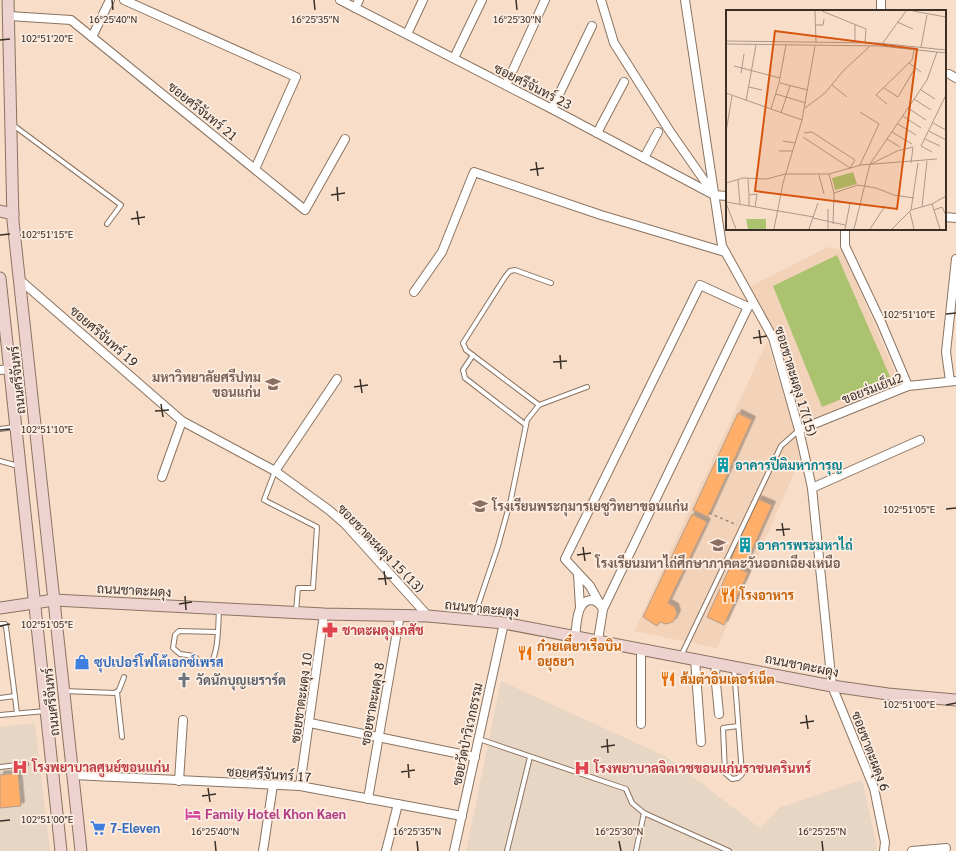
<svg xmlns="http://www.w3.org/2000/svg" width="956" height="851" font-family="Georgia,Sarabun,serif">
<style>
.built{fill:#f2d2b9}
.medical{fill:#e8d6c5}
.green{fill:#abc26f}
.building{fill:#ffaf69;stroke:#b39b88;filter:url(#shadow)}
.lines{fill:none;stroke-linecap:round;stroke-linejoin:round}
.lane-casing{stroke:#8a7461;stroke-width:6}
.street-casing{stroke:#8a7461;stroke-width:10}
.secondary-casing{stroke:#8a7461;stroke-width:13}
.path{stroke:#9b887a;stroke-width:1.5;stroke-dasharray:3 3;stroke-linecap:butt}
.lane{stroke:#fff;stroke-width:4}
.street{stroke:#fff;stroke-width:8}
.secondary{stroke:#edd2d0;stroke-width:11}
.ticks{fill:none;stroke:#3a3028;stroke-width:1.5}
.labels{text-anchor:middle;stroke-width:3.5;stroke-linejoin:round;paint-order:stroke}
.street-label{font-size:13px;fill:#3a3028;stroke:#fdede1}
.education-label{font-size:13px;font-weight:bold;fill:#785e54;stroke:#fdede1;text-anchor:end}
.culture-label{font-size:13px;font-weight:bold;fill:#0d838f;stroke:#fdede1;text-anchor:start}
.food-label{font-size:13px;font-weight:bold;fill:#c56008;stroke:#fdede1;text-anchor:start}
.health-label{font-size:13px;font-weight:bold;fill:#be3a42;stroke:#fdede1;text-anchor:start}
.shop-label{font-size:13px;font-weight:bold;fill:#366cbe;stroke:#fdede1;text-anchor:start}
.worship-label{font-size:13px;font-weight:bold;fill:#5b616d;stroke:#fdede1;text-anchor:start}
.hotel-label{font-size:13px;font-weight:bold;fill:#b23c85;stroke:#fdede1;text-anchor:start}
.inset-road{fill:none;stroke:#ac9889;stroke-width:1}
.view{fill:#d7550f;fill-opacity:0.15;stroke:#d7550f;stroke-width:2}
.inset-edge{fill:none;stroke:#3a3028;stroke-width:2}
.ticks-label{font-size:10px;text-anchor:middle;fill:#3a3028;stroke:#fdede1;stroke-width:3.5;stroke-linejoin:round;paint-order:stroke}
</style>
<defs>
<filter id="shadow"><feDropShadow dx="3.5" dy="-3.5" stdDeviation="0" flood-color="#0004"/></filter>
</defs>
<rect width="100%" height="100%" fill="#f8dec9"/>
<g class="built">
<polygon points="828,247 843,250 899,383 801,424 771,326 749,287"/>
<polygon points="767,341 795,433 800,460 717,648 634,631"/>
</g>
<g class="medical">
<polygon points="501,681 665,756 760,828 779,808 862,780 876,841 877,851 466,851"/>
<polygon points="35,723 50,851 0,851 0,727"/>
</g>
<polygon class="green" points="837,255 891,379 822,407 773,286"/>
<g class="building">
<polygon points="738,413 752,420 708,517 693,510"/>
<polygon points="758,499 772,505 744,568 730,561"/>
<polygon points="692,514 707,522 668,603 675,607 677,614 673,622 666,624 660,622 657,626 643,617"/>
<polygon points="731,565 748,573 724,625 707,617"/>
<polygon points="18,773 21,806 0,808 0,775"/>
</g>
<g class="lines">
<defs>
<g id="lane">
<polyline points="13,125 121,205 107,224"/>
<polyline points="473,355 463,370 465,378 526,425"/>
<polyline points="539,405 466,350 463,343 505,277 510,271 515,270 551,283"/>
<polyline points="0,429 15,427"/>
<polyline points="0,461 18,466"/>
<polyline points="275,471 264,500 317,527 313,588 298,588 296,611"/>
<polyline points="473,620 498,546 511,499 527,420 539,405 587,387"/>
<polyline points="0,624 5,624 6,627 17,713"/>
<path d="M217 632 179 631 175 635 173 648 180 654 194 656 202 664 209 665C219 656 218 624 219 610"/>
<polyline points="681,656 781,446 799,430"/>
<polyline points="734,668 742,774 738,778 732,779 725,773 723,728 738,726"/>
<polyline points="64,691 115,693 119,690 124,677"/>
<polyline points="117,692 122,737"/>
<polyline points="0,698 15,696"/>
<polyline points="0,715 46,711"/>
<polyline points="479,739 626,789 632,803 644,813 729,851"/>
<polyline points="0,767 26,764"/>
<polyline points="507,851 530,757"/>
<polyline points="636,851 644,813"/>
</g>
<g id="street">
<polyline points="124,0 296,77 255,169"/>
<polyline points="340,0 552,109 714,195 727,196"/>
<polyline points="601,0 614,43 669,130 713,193"/>
<polyline points="685,0 722,246 773,338 799,430 812,488 832,686 874,788 885,842 884,851"/>
<polyline points="881,0 881,11"/>
<polyline points="355,8 359,0"/>
<polyline points="9,16 71,20 305,210 345,139"/>
<polyline points="407,34 423,0"/>
<polyline points="92,37 110,0"/>
<polyline points="454,58 482,0"/>
<polyline points="949,74 956,78"/>
<polyline points="506,85 545,0"/>
<polyline points="552,109 592,26"/>
<polyline points="597,133 624,82"/>
<polyline points="644,158 658,132"/>
<polyline points="945,217 956,218"/>
<polyline points="845,229 845,246 881,322 908,386"/>
<polyline points="20,280 182,421 275,471 329,510 345,524 428,616"/>
<polyline points="414,292 442,252 474,172 601,215 725,252"/>
<polyline points="0,370 10,369"/>
<polyline points="950,381 946,352 956,259"/>
<polyline points="799,430 908,386 956,381"/>
<polyline points="275,471 337,379"/>
<polyline points="162,477 182,421"/>
<polyline points="812,488 920,440"/>
<polyline points="578,574 580,607"/>
<polyline points="600,604 590,586 565,559 700,285 748,307"/>
<polyline points="603,609 748,307 751,305"/>
<path d="M575 636C577 625 576 601 591 600 597 600 600 604 603 609L598 640"/>
<polyline points="641,649 641,724"/>
<polyline points="695,659 701,742"/>
<polyline points="717,663 715,673 719,714"/>
<polyline points="310,723 475,757"/>
<polyline points="73,775 300,786 462,816"/>
<polyline points="179,781 183,720"/>
<polyline points="300,786 324,614"/>
<polyline points="368,799 400,614"/>
<polyline points="263,851 273,785"/>
<polyline points="386,851 398,804"/>
<polyline points="454,851 504,623"/>
<polyline points="912,851 946,848"/>
</g>
<g id="secondary">
<polyline points="8,0 13,221 81,851"/>
<polyline points="0,211 13,214"/>
<polyline points="0,278 61,851"/>
<polyline points="0,608 54,600 324,614 428,616 504,623 832,686 888,694 956,700"/>
</g>
</defs>
<use href="#lane" class="lane-casing"/>
<use href="#street" class="street-casing"/>
<use href="#secondary" class="secondary-casing"/>
<polyline class="path" points="709,513 737,525"/>
<use href="#lane" class="lane"/>
<use href="#street" class="street"/>
<use href="#secondary" class="secondary"/>
</g>
<path class="ticks" d="M112 0 113 10M314 0 315 10M516 0 517 10M0 40 10 39M536 162 538 176M530 170 544 168M337 187 338 201M331 195 345 193M137 211 139 225M131 219 145 217M0 235 10 234M946 314 956 313M759 330 761 344M753 338 767 336M560 355 561 369M553 362 567 361M360 379 362 393M354 387 368 385M161 404 163 417M155 411 169 410M0 430 10 429M946 509 956 508M782 523 784 536M776 530 790 529M583 547 585 561M577 555 591 553M384 571 386 585M378 579 392 578M185 596 186 610M179 604 192 602M0 626 10 624M946 705 956 703M806 715 808 729M800 723 814 721M607 739 608 753M601 747 615 745M408 764 409 778M401 772 415 770M208 788 210 802M202 796 216 794M0 821 10 820M215 841 216 851M417 841 418 851M619 841 621 851M822 841 823 851"/>
<defs>
<symbol id="school-bare" viewBox="-9 -9 18 18"><path d="M0-5L7-2L0 1L-7-2ZM-4 1L0 2.5L4 1V4Q0 6-4 4Z" fill="#8d6e63" stroke="#fdede1" stroke-width="2.5" paint-order="stroke"/></symbol>
<symbol id="building-bare" viewBox="-9 -9 18 18"><path d="M-4-6H4V6H1V3H-1V6H-4ZM-2.5-4.3h1.7v1.8h-1.7ZM.8-4.3h1.7v1.8H.8ZM-2.5-1h1.7V.8h-1.7ZM.8-1h1.7V.8H.8Z" fill="#0f9aa8" stroke="#fdede1" stroke-width="2.5" paint-order="stroke"/></symbol>
<symbol id="restaurant-bare" viewBox="-9 -9 18 18"><path d="M-5-6h1v4h1v-4h1v4h1v-4h1v5L-1.5 .5V6h-2V.5L-5-1ZM5-6V6H3V1.5H1.5Q1.5-4 5-6Z" fill="#e8710a" stroke="#fdede1" stroke-width="2.5" paint-order="stroke"/></symbol>
<symbol id="pharmacy-bare" viewBox="-9 -9 18 18"><path d="M-2-6h4v4h4v4h-4v4h-4v-4h-4v-4h4Z" fill="#e0444e" stroke="#fdede1" stroke-width="2.5" paint-order="stroke"/></symbol>
<symbol id="shop-bare" viewBox="-9 -9 18 18"><path d="M-5-2.5h2.3a2.7 3.5 0 0 1 5.4 0H5L5.5 6h-11ZM-1.5-2.5h3a1.5 2.3 0 0 0-3 0Z" fill="#3f7fe0" stroke="#fdede1" stroke-width="2.5" paint-order="stroke"/></symbol>
<symbol id="church-bare" viewBox="-9 -9 18 18"><path d="M-1.2-6h2.4v3.5h3.3v2.4h-3.3V6h-2.4V-.1h-3.3v-2.4h3.3Z" fill="#6b7280" stroke="#fdede1" stroke-width="2.5" paint-order="stroke"/></symbol>
<symbol id="hospital-bare" viewBox="-9 -9 18 18"><path d="M-5-5h3v3.5h4V-5h3V5h-3V1.5h-4V5h-3Z" fill="#e0444e" stroke="#fdede1" stroke-width="2.5" paint-order="stroke"/></symbol>
<symbol id="hotel-bare" viewBox="-9 -9 18 18"><path d="M-6-4.5h1.5V1H6V5H4.5V3h-9V5H-6ZM-4 0a1.8 1.8 0 1 1 3.6 0ZM.5 0V-2.5h3Q6-2.5 6 0Z" fill="#d1479c" stroke="#fdede1" stroke-width="2.5" paint-order="stroke"/></symbol>
<symbol id="supermarket-bare" viewBox="-9 -9 18 18"><path d="M-6-5.5h2.5l.6 2H6L4.5 2H-2.5L-4.4-4H-6ZM-1.5 3.2a1.3 1.3 0 1 0 .1 0ZM3 3.2a1.3 1.3 0 1 0 .1 0Z" fill="#3f7fe0" stroke="#fdede1" stroke-width="2.5" paint-order="stroke"/></symbol>
</defs>
<g fill-rule="evenodd">
<use href="#school-bare" x="262" y="373" width="22" height="22"/>
<use href="#building-bare" x="712" y="454" width="22" height="22"/>
<use href="#school-bare" x="469" y="495" width="22" height="22"/>
<use href="#school-bare" x="707" y="534" width="22" height="22"/>
<use href="#building-bare" x="734" y="534" width="22" height="22"/>
<use href="#restaurant-bare" x="717" y="584" width="22" height="22"/>
<use href="#pharmacy-bare" x="319" y="619" width="22" height="22"/>
<use href="#restaurant-bare" x="514" y="642" width="22" height="22"/>
<use href="#shop-bare" x="71" y="651" width="22" height="22"/>
<use href="#restaurant-bare" x="657" y="668" width="22" height="22"/>
<use href="#church-bare" x="173" y="669" width="22" height="22"/>
<use href="#hospital-bare" x="9" y="756" width="22" height="22"/>
<use href="#hospital-bare" x="571" y="757" width="22" height="22"/>
<use href="#hotel-bare" x="182" y="803" width="22" height="22"/>
<use href="#supermarket-bare" x="87" y="817" width="22" height="22"/>
</g>
<g class="labels">
<g class="street-label">
<text transform="translate(533 86) rotate(27)" y="5">ซอยศรีจันทร์ 23</text>
<text transform="translate(203 111) rotate(39)" y="5">ซอยศรีจันทร์ 21</text>
<text transform="translate(104 336) rotate(41)" y="5">ซอยศรีจันทร์ 19</text>
<text transform="translate(17 380) rotate(-96)" y="5">ถนนศรีจันทร์</text>
<text transform="translate(796 381) rotate(73)" y="5">ซอยชาตะผดุง 17(15)</text>
<text transform="translate(872 388) rotate(-21)" y="5">ขอยร่มเย็น2</text>
<text transform="translate(381 548) rotate(46)" y="5">ซอยชาตะผดุง 15 (13)</text>
<text transform="translate(134 590) rotate(3)" y="5">ถนนชาตะผดุง</text>
<text transform="translate(482 608) rotate(6)" y="5">ถนนชาตะผดุง</text>
<text transform="translate(802 665) rotate(11)" y="5">ถนนชาตะผดุง</text>
<text transform="translate(301 698) rotate(-82)" y="5">ซอยชาตะผดุง 10</text>
<text transform="translate(51 702) rotate(-96)" y="5">ถนนศรีจันทร์</text>
<text transform="translate(372 704) rotate(-80)" y="5">ซอยชาตะผดุง 8</text>
<text transform="translate(467 734) rotate(-78)" y="5">ซอยวัดป่าวิเวกธรรม</text>
<text transform="translate(871 751) rotate(69)" y="5">ซอยชาตะผดุง 6</text>
<text transform="translate(269 774) rotate(4)" y="5">ซอยศรีจันทร์ 17</text>
</g>
<g class="education-label">
<text x="261" y="382">มหาวิทยาลัยศรีปทุม<tspan x="261" dy="15">ขอนแก่น</tspan></text>
<text x="492" y="511" text-anchor="start">โรงเรียนพระกุมารเยซูวิทยาขอนแก่น</text>
<text x="718" y="568" text-anchor="middle">โรงเรียนมหาไถ่ศึกษาภาคตะวันออกเฉียงเหนือ</text>
</g>
<g class="culture-label">
<text x="735" y="470">อาคารปีติมหาการุญ</text>
<text x="757" y="550">อาคารพระมหาไถ่</text>
</g>
<g class="food-label">
<text x="740" y="600">โรงอาหาร</text>
<text x="537" y="651">ก๋วยเตี๋ยวเรือบิน<tspan x="537" dy="15">อยุธยา</tspan></text>
<text x="680" y="684">ส้มตำอินเตอร์เน็ต</text>
</g>
<g class="health-label">
<text x="342" y="635">ชาตะผดุงเภสัช</text>
<text x="32" y="772">โรงพยาบาลศูนย์ขอนแก่น</text>
<text x="594" y="773">โรงพยาบาลจิตเวชขอนแก่นราชนครินทร์</text>
</g>
<g class="shop-label">
<text x="94" y="667">ซุปเปอร์โฟโต้เอกซ์เพรส</text>
<text x="110" y="833">7-Eleven</text>
</g>
<g class="worship-label">
<text x="196" y="685">วัดนักบุญเยราร์ด</text>
</g>
<g class="hotel-label">
<text x="205" y="819">Family Hotel Khon Kaen</text>
</g>
</g>
<g transform="translate(726 10)">
<rect width="220" height="220" fill="#f8dec9"/>
<path d="M127 162 131 174 109 180 106 168ZM20 209H40V219H22Z" fill="#abc26f"/>
<path class="inset-road" d="M89 1 90 32M96 1 140 19 139 33M187 1 220 7M171 12 187 19M89 15H97L98 9M0 31 152 33 220 40M129 33V15M0 34 154 36 220 43M156 34 180 1M195 37 201 5M183 53 195 62M8 56 54 68M15 63 18 44M54 73 82 80M106 75 121 87M23 77 36 80M158 78 172 87 189 58M195 80 209 89M0 83 76 110M50 84 80 93M188 89 205 100M20 91 30 35M161 94 150 85 186 50 188 40M79 98 99 83 117 61 144 36M182 98 200 110M45 99 53 73 60 35M134 102 153 114 134 155M55 103 64 76M177 106 195 118M207 113 220 120M172 114 190 125M203 121 220 130M0 122 6 86M166 122 186 134M78 123 86 122 129 150 124 158M77 127 124 158M161 129 174 137M199 129 214 136M57 131 69 133M53 141H67M206 142 195 136 220 85M145 154 171 141 187 137 185 153M103 164 108 183 107 214M93 165 98 184M22 169 23 185M12 170 14 194M0 173 17 168 41 169 59 164H103L135 155 211 149M108 183 132 175 150 178 168 185 188 188M108 190 135 195M0 192 88 207M0 193 10 219M206 194 214 219M23 196V185L31 184 29 197M196 197 201 151M185 200 192 153M208 200 216 197 220 205M184 202 188 219M87 208 119 215M48 219 57 173 76 110 89 36M83 219 92 193M102 219V199M119 219 124 193M128 219 144 154 201 70 211 42M144 219 159 196M166 219 185 200 206 194 220 186"/>
<path class="view" d="M49 21 191 39 171 199 29 181Z"/>
<rect width="220" height="220" class="inset-edge"/>
</g>
<g class="ticks-label">
<text x="113" y="23">16°25'40"N</text>
<text x="315" y="23">16°25'35"N</text>
<text x="517" y="23">16°25'30"N</text>
<text x="47" y="42">102°51'20"E</text>
<text x="47" y="238">102°51'15"E</text>
<text x="909" y="318">102°51'10"E</text>
<text x="47" y="433">102°51'10"E</text>
<text x="909" y="513">102°51'05"E</text>
<text x="47" y="628">102°51'05"E</text>
<text x="909" y="708">102°51'00"E</text>
<text x="47" y="823">102°51'00"E</text>
<text x="215" y="835">16°25'40"N</text>
<text x="417" y="835">16°25'35"N</text>
<text x="619" y="835">16°25'30"N</text>
<text x="822" y="835">16°25'25"N</text>
</g>
</svg>
